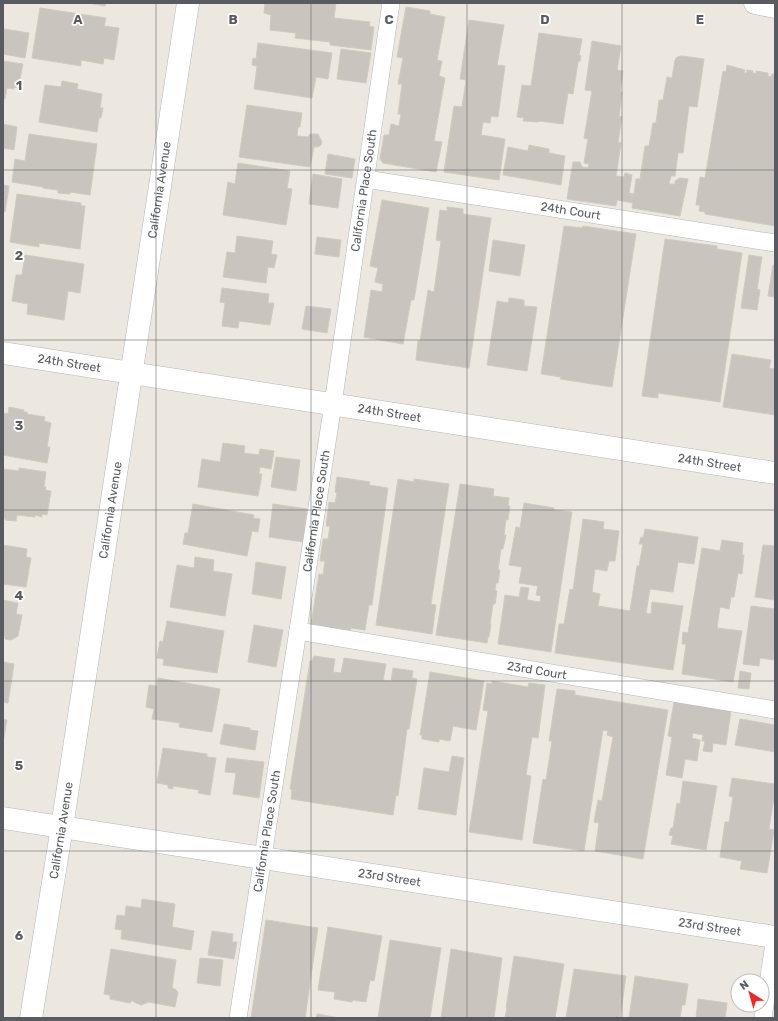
<svg xmlns="http://www.w3.org/2000/svg" width="778" height="1021" font-family="Rubik,sans-serif">
<style>
.building{fill:#c9c5be;stroke:#d1cabd}
.lines{fill:none;stroke-linecap:round;stroke-linejoin:round}
.lane-casing{stroke:#b2b6bb;stroke-width:18}
.street-casing{stroke:#b2b6bb;stroke-width:23}
.lane{stroke:#fff;stroke-width:17}
.street{stroke:#fff;stroke-width:22}
.grid{fill:none;stroke:#585c61;stroke-width:1;stroke-opacity:0.55}
.labels{text-anchor:middle;stroke-width:3.5;stroke-linejoin:round;paint-order:stroke}
.street-label{font-size:12px;fill:#585c61;stroke:#fff}
.grid-label{font-size:13px;text-anchor:middle;font-weight:bold;fill:#585c61;stroke:#fff;stroke-width:3.5;stroke-linejoin:round;paint-order:stroke}
</style>
<rect width="100%" height="100%" fill="#ece8df"/>
<g class="building">
<polygon points="88,3 106,3 105,6"/>
<polygon points="265,3 336,3 334,18 370,22 369,26 374,27 371,50 330,45 330,42 295,38 296,33 270,30 271,15 264,13"/>
<polygon points="406,7 430,11 430,14 445,17 437,60 442,61 439,76 445,78 434,141 442,142 436,172 383,163 380,159 384,135 389,135 391,124 399,126 401,114 398,114 402,84 398,84 403,58 397,57"/>
<polygon points="40,8 106,18 104,26 119,28 114,60 104,58 103,64 81,60 81,66 32,58"/>
<polygon points="469,20 504,25 497,65 505,66 498,117 491,116 490,123 483,122 481,135 505,139 499,180 444,172 454,106 462,107 466,80 460,79"/>
<polygon points="4,29 29,33 25,58 3,54"/>
<polygon points="539,33 582,39 579,55 581,56 580,61 578,62 573,94 568,93 563,124 539,121 538,122 523,121 524,118 517,117 522,85 531,86"/>
<polygon points="592,41 621,46 617,70 623,71 620,92 622,92 619,116 622,117 618,142 621,143 616,176 624,177 625,173 632,175 629,193 634,194 636,179 640,179 645,146 649,146 653,123 656,123 659,100 663,100 667,77 672,78 675,60 677,57 682,56 704,59 697,107 689,106 683,153 678,153 675,176 671,176 669,184 675,184 675,181 680,178 688,179 680,216 632,208 633,203 617,200 616,206 567,199 573,162 580,162 582,167 588,168 589,164 584,163 588,139 584,138 592,91 585,90"/>
<polygon points="258,43 332,53 328,79 316,77 312,98 254,89 257,66 252,65 253,58 256,59"/>
<polygon points="341,49 371,53 366,83 337,79"/>
<polygon points="3,61 23,64 18,88 14,87 14,89 7,88 5,99 3,98"/>
<polygon points="727,65 745,70 744,73 747,73 747,70 753,71 753,73 756,74 756,71 768,73 768,76 771,77 772,74 775,74 775,226 705,214 705,212 699,211 700,205 696,205 700,177 705,178 723,71 726,72"/>
<polygon points="62,81 78,84 77,89 102,94 100,108 103,108 101,118 99,118 97,132 39,122 45,85 61,87"/>
<polygon points="247,105 302,113 300,127 298,127 297,136 308,137 310,134 318,134 322,142 321,145 318,147 314,147 310,167 239,157"/>
<polygon points="3,124 17,127 14,150 3,148"/>
<polygon points="29,134 97,144 90,195 70,192 70,194 58,193 58,190 43,188 43,187 12,182 15,159 25,161"/>
<polygon points="529,145 549,149 549,153 565,156 561,185 503,175 508,147 528,151"/>
<polygon points="328,154 355,159 352,178 325,174"/>
<polygon points="238,163 290,171 287,188 292,189 286,225 223,215 228,182 235,184"/>
<polygon points="313,174 342,179 338,208 309,204"/>
<polygon points="3,185 9,186 5,212 3,211"/>
<polygon points="17,194 81,203 81,206 85,206 80,249 39,243 39,247 10,242"/>
<polygon points="382,200 429,208 414,300 411,300 403,344 364,337 371,290 382,292 383,284 375,282 378,268 370,266"/>
<polygon points="447,207 463,209 463,214 491,218 469,368 416,360 418,341 420,341 428,290 434,292 441,241 436,240 440,210 447,211"/>
<polygon points="564,226 582,228 583,226 636,234 612,387 560,379 561,377 541,374"/>
<polygon points="237,236 273,241 271,254 277,255 274,268 268,267 266,283 223,277 227,252 235,253"/>
<polygon points="317,237 341,240 339,257 315,254"/>
<polygon points="665,239 717,246 717,249 742,253 720,402 658,393 658,398 642,396"/>
<polygon points="493,240 525,245 520,276 489,271"/>
<polygon points="25,255 84,264 80,293 68,291 64,320 27,314 28,304 12,301 16,275 22,275"/>
<polygon points="749,255 762,257 757,289 760,290 757,310 741,308"/>
<polygon points="773,265 775,265 775,297 768,296"/>
<polygon points="222,288 269,294 268,303 274,303 270,325 239,321 238,328 222,326 225,303 220,302"/>
<polygon points="509,298 524,300 524,306 537,307 527,371 487,365 497,301 508,303"/>
<polygon points="306,306 331,309 327,333 302,329"/>
<polygon points="732,354 771,360 769,368 775,369 775,415 723,407"/>
<polygon points="9,407 24,410 24,412 27,412 27,414 45,417 44,421 51,423 47,447 50,447 47,463 3,455 3,413 8,414"/>
<polygon points="223,443 245,446 244,453 259,455 260,449 274,451 271,469 260,467 259,474 262,474 258,496 198,487 202,459 220,462"/>
<polygon points="276,457 300,460 296,491 271,487"/>
<polygon points="3,466 3,469 19,471 19,468 46,472 44,487 46,487 45,490 51,491 47,515 42,514 42,517 35,515 35,517 17,515 16,521 5,520 5,518 3,518"/>
<polygon points="337,477 370,482 369,485 388,488 372,605 369,605 365,630 351,628 350,630 311,625 319,574 323,575 325,561 320,561 323,539 328,539 330,526 326,526 329,502 335,503 337,493 335,492"/>
<polygon points="398,479 414,482 414,479 449,484 431,604 436,605 432,634 376,625"/>
<polygon points="460,484 494,489 493,496 509,498 508,506 510,506 508,520 506,519 504,535 506,535 503,549 501,549 498,570 500,570 498,583 496,583 495,590 497,591 495,604 493,604 490,624 491,624 489,637 488,637 487,643 436,635"/>
<polygon points="524,503 554,508 554,510 572,512 551,652 498,644 505,595 519,597 521,587 529,588 527,600 540,602 541,596 536,595 538,586 519,583 522,567 509,565 516,527 520,528"/>
<polygon points="193,504 254,515 253,518 260,519 258,532 252,531 247,556 183,544 185,533 188,533"/>
<polygon points="273,504 307,509 303,542 269,537"/>
<polygon points="583,519 604,522 603,529 619,531 615,561 609,561 607,571 595,569 592,592 600,594 598,606 630,611 637,566 639,566 643,544 639,544 641,537 643,538 645,529 698,537 694,564 678,562 673,592 650,589 646,613 651,614 652,602 683,606 673,670 555,653 559,624 564,624 570,589 573,590"/>
<polygon points="722,540 743,543 742,555 744,555 742,574 738,573 734,597 731,597 729,609 720,607 717,628 742,631 733,682 682,674 686,644 682,644 683,632 688,633 702,548 720,551"/>
<polygon points="3,545 27,549 26,557 31,558 26,587 3,584"/>
<polygon points="763,545 775,546 775,600 755,597"/>
<polygon points="195,557 214,560 213,571 232,574 225,616 170,607 177,565 194,568"/>
<polygon points="256,562 286,567 281,599 252,594"/>
<polygon points="3,600 18,603 16,614 22,615 18,636 11,640 5,639 5,636 3,636"/>
<polygon points="751,606 775,609 775,643 773,660 760,658 759,666 743,664"/>
<polygon points="167,621 224,631 217,673 163,665 164,659 157,658 160,641 163,642"/>
<polygon points="254,625 283,630 276,667 248,662"/>
<polygon points="314,656 335,659 333,672 341,673 344,658 386,664 383,680 391,681 393,668 413,671 412,678 417,679 409,729 407,729 398,796 396,795 393,815 291,799 292,790 290,789 310,661 312,661"/>
<polygon points="3,662 14,664 8,703 3,702"/>
<polygon points="740,671 751,673 749,689 738,688"/>
<polygon points="430,672 484,681 476,730 453,726 450,741 439,739 439,742 422,739 422,735 420,735"/>
<polygon points="158,678 220,689 212,732 179,727 180,723 152,719 154,709 146,707 149,685 157,686"/>
<polygon points="492,681 528,687 529,683 545,685 538,738 532,737 526,775 531,776 522,840 469,832 488,711 483,710 487,683 492,684"/>
<polygon points="557,689 575,691 575,695 668,710 643,859 595,851 599,823 594,822 598,800 602,801 613,737 607,735 608,731 603,730 584,851 533,843 543,779 546,780 552,741 549,741"/>
<polygon points="674,702 731,711 726,745 713,743 712,752 703,751 705,741 702,741 703,735 693,733 692,738 700,740 697,761 685,759 682,778 666,775 672,737 668,736"/>
<polygon points="3,719 7,720 3,742"/>
<polygon points="740,719 775,725 775,752 735,745"/>
<polygon points="224,724 250,728 250,730 258,731 255,750 220,744"/>
<polygon points="163,748 207,754 207,757 216,758 210,795 198,793 199,790 173,786 173,789 168,788 168,785 157,783"/>
<polygon points="452,756 464,758 456,815 418,809 424,768 449,772"/>
<polygon points="227,758 264,762 259,798 233,794 236,773 225,772"/>
<polygon points="732,778 775,784 775,803 773,803 769,829 774,830 767,873 740,869 742,861 720,857 725,822 729,822 733,797 729,796"/>
<polygon points="683,781 717,786 706,850 671,844 673,836 669,835 671,828 673,828 677,803 680,804"/>
<polygon points="142,899 175,904 172,927 194,931 191,950 121,939 122,930 115,929 117,915 125,916 126,906 141,908"/>
<polygon points="266,920 318,928 305,1018 251,1018"/>
<polygon points="328,927 382,936 374,981 370,980 366,1002 353,1000 352,1002 334,999 335,992 318,990"/>
<polygon points="212,931 233,934 232,942 237,942 234,959 208,955"/>
<polygon points="390,940 441,948 430,1018 378,1018"/>
<polygon points="111,949 176,960 172,988 175,989 178,992 175,1007 149,1002 141,1005 134,1002 133,1000 130,1003 110,999 110,995 104,994"/>
<polygon points="451,949 502,958 494,1018 441,1018"/>
<polygon points="514,956 564,964 555,1018 505,1018 507,1008 506,1008"/>
<polygon points="200,958 223,960 220,986 197,983"/>
<polygon points="574,969 626,976 620,1018 566,1018"/>
<polygon points="635,976 688,984 685,1005 682,1005 680,1018 629,1018"/>
<polygon points="698,999 727,1003 725,1018 696,1018"/>
<polygon points="317,1014 339,1018 316,1018"/>
</g>
<g class="lines">
<defs>
<g id="lane">
<path id="s1" d="M366 179 775 243"/>
<path id="s2" d="M298 631 775 710"/>
<path id="s3" d="M238 1018 333 404 391 3"/>
<polyline points="763,1018 775,936"/>
</g>
<g id="street">
<polyline points="755,3 775,7"/>
<path id="s4" d="M3 353 775 473"/>
<path id="s5" d="M3 818 775 937"/>
<path id="s6" d="M31 1018 62 827 188 3"/>
</g>
</defs>
<use href="#lane" class="lane-casing"/>
<use href="#street" class="street-casing"/>
<use href="#lane" class="lane"/>
<use href="#street" class="street"/>
</g>
<path class="grid" d="M156 3V1018M311 3V1018M467 3V1018M622 3V1018M3 170H775M3 340H775M3 510H775M3 681H775M3 851H775"/>
<g class="labels">
<g class="street-label">
<text dy="4" stroke="none"><textPath href="#s6" startOffset="838">California Avenue</textPath></text>
<text dy="4" stroke="none"><textPath href="#s3" startOffset="837">California Place South</textPath></text>
<text dy="4" stroke="none"><textPath href="#s1" startOffset="207">24th Court</textPath></text>
<text dy="4" stroke="none"><textPath href="#s4" startOffset="67">24th Street</textPath></text>
<text dy="4" stroke="none"><textPath href="#s4" startOffset="391">24th Street</textPath></text>
<text dy="4" stroke="none"><textPath href="#s4" startOffset="715">24th Street</textPath></text>
<text dy="4" stroke="none"><textPath href="#s6" startOffset="514">California Avenue</textPath></text>
<text dy="4" stroke="none"><textPath href="#s3" startOffset="513">California Place South</textPath></text>
<text dy="4" stroke="none"><textPath href="#s2" startOffset="242">23rd Court</textPath></text>
<text dy="4" stroke="none"><textPath href="#s6" startOffset="190">California Avenue</textPath></text>
<text dy="4" stroke="none"><textPath href="#s3" startOffset="189">California Place South</textPath></text>
<text dy="4" stroke="none"><textPath href="#s5" startOffset="391">23rd Street</textPath></text>
<text dy="4" stroke="none"><textPath href="#s5" startOffset="715">23rd Street</textPath></text>
</g>
</g>
<g class="grid-label">
<text x="78" y="24">A</text>
<text x="233" y="24">B</text>
<text x="389" y="24">C</text>
<text x="545" y="24">D</text>
<text x="700" y="24">E</text>
<text x="19" y="90">1</text>
<text x="19" y="260">2</text>
<text x="19" y="430">3</text>
<text x="19" y="600">4</text>
<text x="19" y="770">5</text>
<text x="19" y="940">6</text>
</g>
<rect width="778" height="1021" fill="none" stroke="#585c61" stroke-width="8"/>
<g transform="translate(750 993) rotate(323)"><circle r="19" fill="#ffffff" stroke="#bcbec0"/>
<path d="M0-3L7 15L0 10L-7 15Z" fill="#ee2923"/>
<text y="-6" font-size="11" font-weight="bold" text-anchor="middle" fill="#585c61">N</text>
</g>
</svg>
